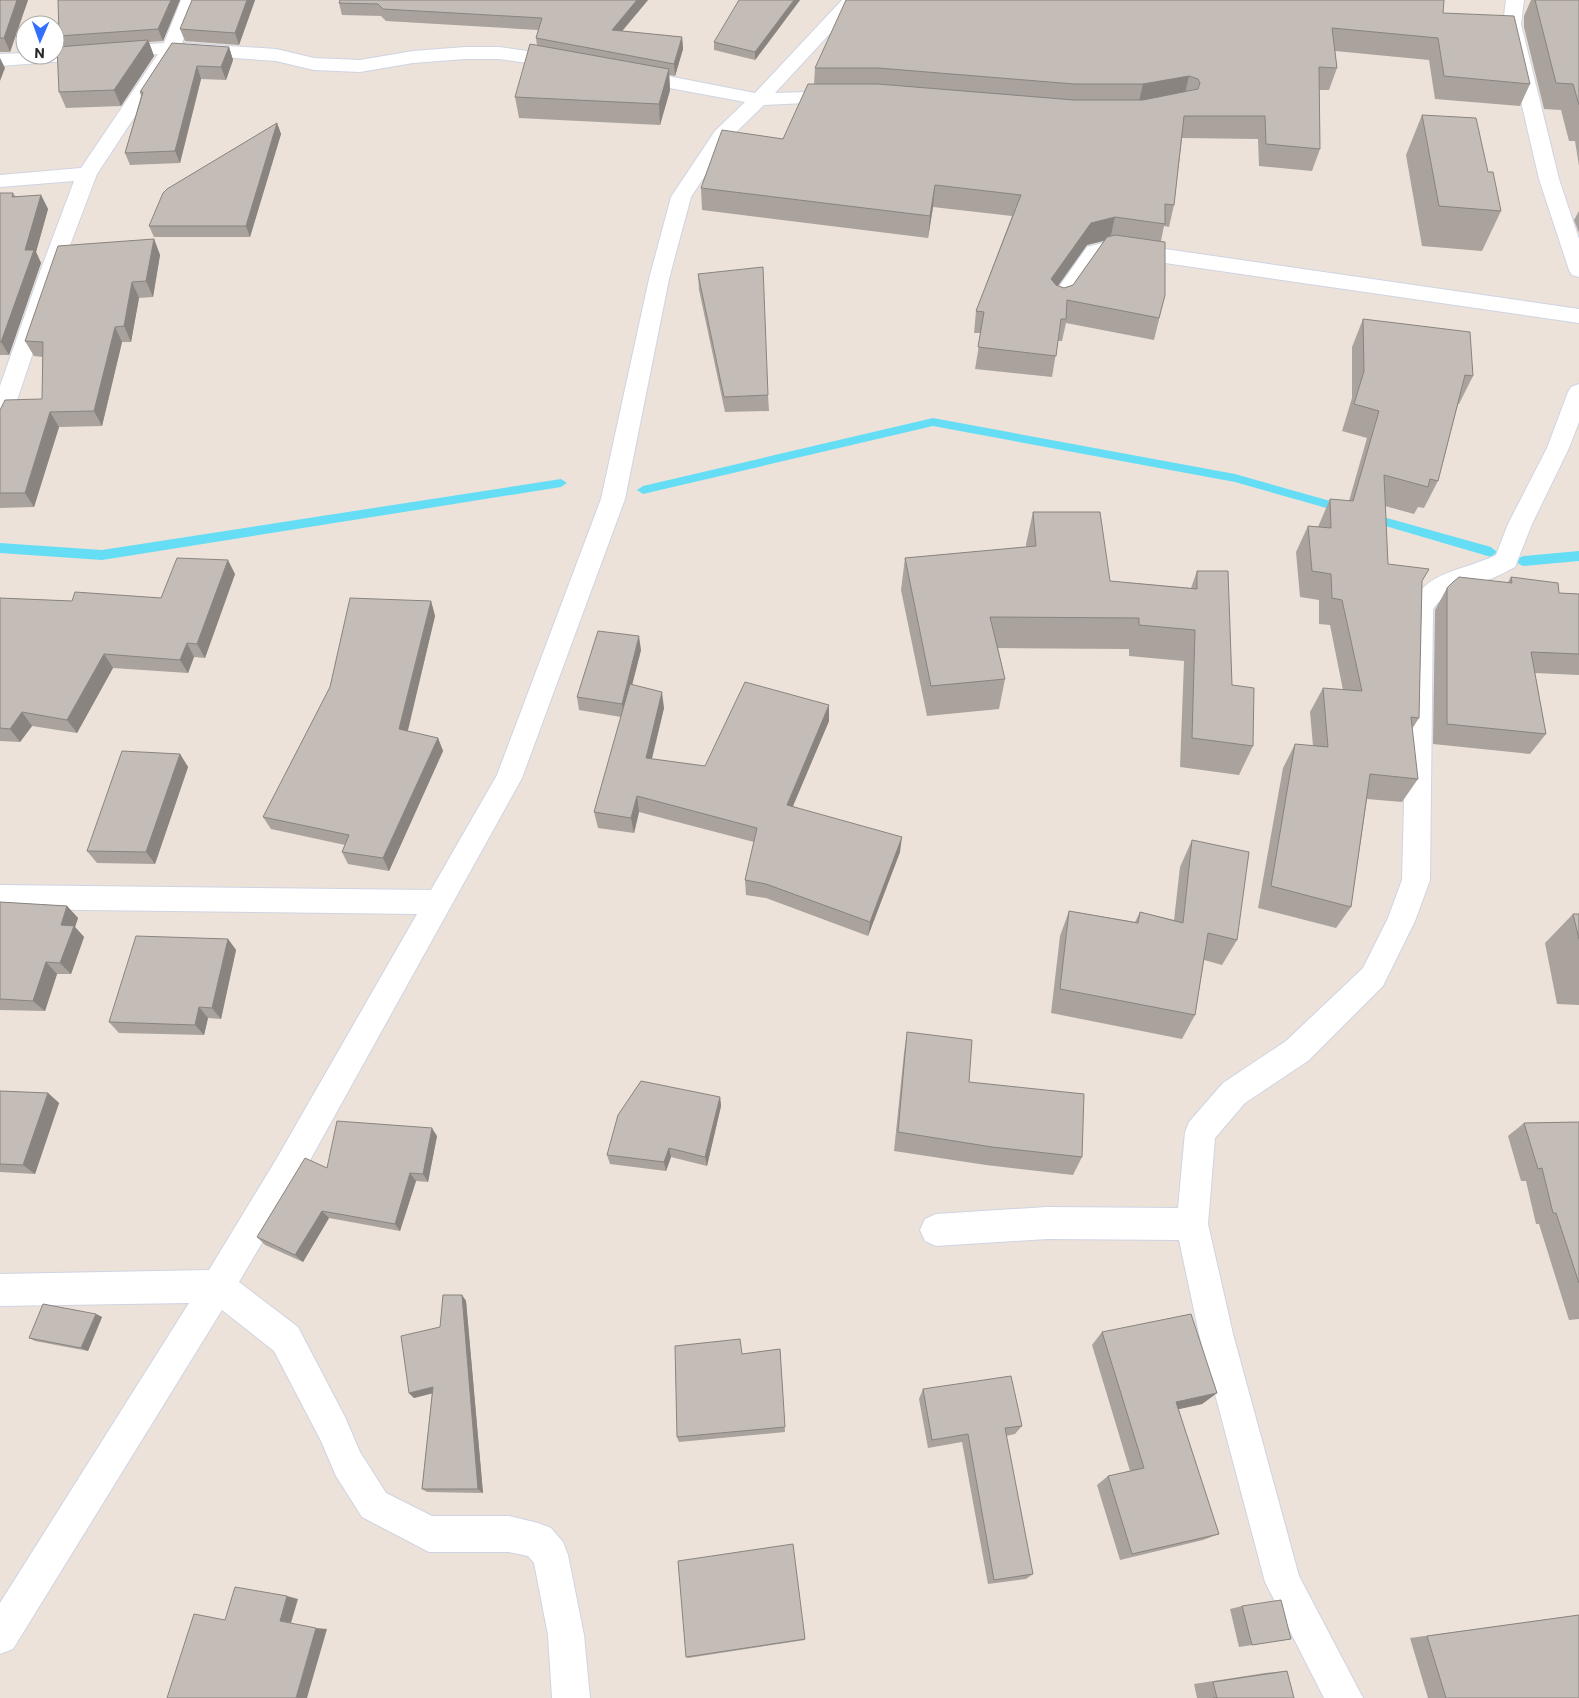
<svg xmlns="http://www.w3.org/2000/svg" width="1579" height="1698" font-family="Commissioner,sans-serif">
<style>
.lines{fill:none;stroke-linecap:round;stroke-linejoin:round}
.stream{fill:#65def5;fill-rule:evenodd}
.street-casing{stroke:#ced4e3;stroke-width:2}
.street{fill:#fff;fill-rule:evenodd}
.wall{fill:#a9a29d;fill-rule:evenodd}
.shaded-wall{fill:#89847f}
.building{fill:#c4bcb6;stroke:#89847f}
</style>
<rect width="100%" height="100%" fill="#ece2d9"/>
<g class="lines">
<g class="stream">
<polygon points="933,418 1235,474 1348,506 1350,509 1344,513 1235,482 933,426 643,494 637,490 643,486"/>
<polygon points="561,479 567,483 561,487 102,560 0,553 0,543 102,550"/>
<polygon points="1369,513 1491,547 1497,552 1491,557 1365,520 1363,517"/>
<polygon points="1579,551 1579,561 1523,566 1519,564 1517,561 1519,558 1523,556"/>
</g>
<defs>
<g id="street">
<polygon points="181,0 199,0 182,43 276,49 314,58 360,60 413,51 465,47 499,47 563,56 570,58 572,62 570,66 563,68 499,59 465,59 413,63 360,72 314,70 276,61 176,54 97,174 61,269 11,418 8,424 0,426 0,386 41,269 74,181 0,187 0,175 81,168 158,54 0,66 0,54 25,53 25,55 55,55 55,51 164,43"/>
<polygon points="842,0 861,0 775,93 839,91 846,93 848,97 846,101 764,105 729,139 691,197 669,279 625,499 522,778 299,1180 239,1282 298,1327 345,1417 360,1452 386,1493 432,1516 509,1516 538,1523 551,1528 563,1542 568,1555 584,1635 590,1698 552,1698 548,1635 534,1563 528,1556 509,1552 429,1552 362,1517 336,1476 321,1441 274,1351 222,1310 13,1649 0,1654 0,1603 189,1303 0,1306 0,1274 209,1270 277,1158 417,914 0,909 0,885 431,890 497,775 601,499 649,279 671,197 715,131 745,102 632,81 625,79 623,75 625,71 632,69 755,93"/>
<polygon points="1506,0 1524,0 1521,24 1559,179 1579,239 1579,277 1572,275 1569,270 1539,179 1503,24"/>
<polygon points="1110,241 1579,309 1579,323 1110,255 1101,257 1067,306 1060,308 1053,306 1049,301 1087,247"/>
<path d="M1579 384V422L1569 448 1532 524 1515 567C1507 571 1500 575 1493 578 1470 586 1448 588 1433 609L1430 880 1415 921 1383 986 1308 1061 1245 1103 1215 1138 1208 1224 1233 1334 1299 1576 1363 1698H1324L1265 1582 1199 1334 1179 1240 1047 1239 936 1246 925 1241 920 1230 925 1219 936 1214 1047 1207 1178 1208 1185 1132 1189 1122 1223 1083 1286 1041 1363 968 1388 918 1402 880 1409 607C1429 569 1461 572 1496 555L1508 524 1547 448 1568 392 1571 387Z"/>
</g>
</defs>
<use href="#street" class="street-casing"/>
<use href="#street" class="street"/>
</g>
<g class="wall">
<polygon points="0,0 28,0 10,52 0,52"/>
<polygon points="180,0 163,41 149,42 154,56 121,106 66,108 59,92 63,47 59,36"/>
<polygon points="255,0 239,45 185,41 180,29"/>
<polygon points="648,0 622,31 682,37 683,49 675,76 669,75 670,90 660,125 519,118 515,97 537,46 536,38 538,30 386,21 381,16 342,15 339,3"/>
<polygon points="800,0 755,60 714,50 714,42"/>
<polygon points="1531,0 1579,0 1579,166 1575,141 1569,141 1561,110 1544,109 1524,27 1524,16"/>
<path d="M1443 13 1530 84 1520 106 1435 99 1429 60 1335 51 1337 68 1329 90H1319L1320 149 1312 171 1259 166 1258 139 1182 138 1174 205 1169 227 1164 226 1161 241 1165 295 1154 340 1066 323 1062 341H1058L1052 377 975 369 981 333H974L976 311 1012 216 933 207 928 238 702 210 701 188 783 139 814 84 815 68ZM1104 241 1073 285 1064 288 1058 286 1087 245Z"/>
<polygon points="229,47 233,60 226,80 201,79 180,163 130,165 125,153 141,96 140,92"/>
<polygon points="1422,115 1488,172 1501,211 1482,251 1422,246 1406,155"/>
<polygon points="277,123 281,134 250,237 154,237 149,226"/>
<polygon points="0,193 13,193 16,197 41,195 48,209 36,252 41,263 9,355 0,355"/>
<polygon points="1579,211 1579,233 1574,220"/>
<polygon points="154,239 160,255 153,297 139,298 131,342 122,342 102,426 59,427 34,507 0,508 0,410 42,399 43,357 34,356 25,341"/>
<polygon points="698,274 768,395 769,411 725,412 699,290"/>
<polygon points="1363,319 1473,376 1459,404 1458,404 1438,481 1424,508 1418,507 1414,514 1385,506 1388,564 1422,582 1419,718 1412,729 1418,779 1402,802 1367,799 1351,907 1336,928 1258,908 1283,768 1295,744 1313,746 1310,712 1323,688 1343,690 1330,625 1319,624 1319,600 1300,597 1296,552 1308,526 1318,527 1330,499 1349,501 1367,438 1342,431 1352,398 1352,347"/>
<polygon points="1033,512 1110,581 1191,588 1197,571 1232,685 1253,746 1239,775 1180,767 1184,661 1129,656 1129,649 998,648 1005,679 999,709 927,716 901,590 905,558 1026,547 1026,544"/>
<polygon points="235,574 205,658 194,657 188,673 113,668 77,733 32,726 20,742 0,741 0,598 72,601 161,598"/>
<polygon points="1511,577 1559,593 1579,594 1579,675 1535,673 1546,734 1530,754 1433,744 1435,610 1447,588 1508,582"/>
<polygon points="431,601 435,616 407,731 438,738 443,751 389,871 348,864 342,852 345,845 271,829 263,817"/>
<polygon points="641,650 632,684 664,708 652,759 705,766 829,705 829,721 793,806 900,852 868,936 766,898 746,895 745,880 754,842 639,812 634,833 598,828 594,812 621,717 579,710 577,697"/>
<polygon points="180,754 188,767 155,864 97,863 87,851"/>
<polygon points="1192,840 1237,940 1222,965 1204,960 1195,1015 1182,1039 1051,1013 1060,936 1069,911 1135,922 1140,912 1174,920 1180,867"/>
<polygon points="0,902 67,906 78,918 75,927 84,937 71,974 57,974 45,1011 0,1010"/>
<polygon points="1573,914 1579,914 1579,1005 1557,1004 1545,943"/>
<polygon points="228,939 236,950 221,1019 208,1018 204,1035 119,1033 109,1022"/>
<polygon points="907,1032 969,1082 1082,1157 1073,1175 986,1165 894,1151 904,1053"/>
<polygon points="0,1091 48,1093 59,1103 35,1174 0,1172"/>
<polygon points="720,1097 721,1106 707,1166 671,1157 666,1171 610,1164 607,1155"/>
<polygon points="1579,1122 1579,1319 1569,1320 1539,1224 1536,1224 1526,1181 1521,1181 1508,1136 1524,1123"/>
<polygon points="437,1136 428,1182 416,1181 400,1231 329,1218 303,1262 265,1245 257,1237 327,1168"/>
<polygon points="462,1295 466,1301 483,1493 427,1492 422,1489 432,1393 414,1398 409,1393 440,1327"/>
<polygon points="96,1314 102,1317 88,1351 35,1341 29,1338"/>
<polygon points="1102,1332 1217,1393 1202,1404 1178,1409 1219,1534 1203,1540 1120,1560 1097,1485 1108,1476 1130,1471 1092,1345"/>
<polygon points="780,1349 785,1432 679,1442 677,1437 742,1354"/>
<polygon points="923,1389 1022,1426 1015,1434 1006,1436 1033,1574 1026,1579 988,1584 962,1442 928,1448 919,1399"/>
<polygon points="1242,1606 1291,1639 1239,1647 1230,1609"/>
<polygon points="1579,1615 1579,1698 1428,1698 1410,1638"/>
<polygon points="805,1639 805,1640 688,1658 686,1657"/>
<polygon points="1287,1671 1294,1698 1197,1698 1194,1684 1265,1673"/>
</g>
<g class="shaded-wall">
<polygon points="17,0 28,0 10,52 4,38"/>
<polygon points="171,0 180,0 163,41 158,29"/>
<polygon points="247,0 255,0 239,45 235,33"/>
<polygon points="637,0 648,0 613,42 612,30"/>
<polygon points="794,0 800,0 755,60 755,52"/>
<polygon points="682,37 683,49 675,76 674,64"/>
<polygon points="148,40 154,56 121,106 114,90"/>
<polygon points="229,47 233,60 226,80 221,67"/>
<polygon points="0,58 5,68 0,81"/>
<polygon points="197,66 201,79 180,163 175,151"/>
<polygon points="669,69 670,90 660,125 659,104"/>
<polygon points="1189,76 1184,98 1138,106 1143,84"/>
<polygon points="277,123 281,134 250,237 246,226"/>
<polygon points="935,185 933,207 928,238 930,216"/>
<polygon points="41,195 48,209 36,252 41,263 9,355 1,342 25,250"/>
<polygon points="1115,217 1110,239 1087,245 1047,301 1051,279 1091,223"/>
<polygon points="154,239 160,255 153,297 146,281"/>
<polygon points="132,282 139,298 131,342 124,326"/>
<polygon points="115,327 122,342 102,426 94,411"/>
<polygon points="50,412 59,427 34,507 25,493"/>
<polygon points="228,560 235,574 205,658 197,644"/>
<polygon points="431,601 435,616 405,743 399,729"/>
<polygon points="639,636 641,650 624,717 622,704"/>
<polygon points="187,643 194,657 188,673 180,660"/>
<polygon points="104,654 113,668 77,733 67,720"/>
<polygon points="662,692 664,708 648,774 646,758"/>
<polygon points="829,705 829,721 787,820 787,805"/>
<polygon points="22,712 32,726 20,742 10,729"/>
<polygon points="438,738 443,751 389,871 383,858"/>
<polygon points="180,754 188,767 155,864 146,852"/>
<polygon points="637,796 639,812 634,833 631,818"/>
<polygon points="902,837 900,852 868,936 870,922"/>
<polygon points="67,906 78,918 75,927 84,937 71,974 60,963 61,925"/>
<polygon points="228,939 236,950 221,1019 212,1008"/>
<polygon points="46,962 57,974 45,1011 33,1001"/>
<polygon points="199,1007 208,1018 204,1035 195,1025"/>
<polygon points="48,1093 59,1103 35,1174 23,1165"/>
<polygon points="720,1097 721,1106 707,1166 705,1157"/>
<polygon points="432,1128 437,1136 428,1182 423,1174"/>
<polygon points="669,1148 671,1157 666,1171 664,1162"/>
<polygon points="410,1173 416,1181 400,1231 395,1224"/>
<polygon points="322,1211 329,1218 303,1262 295,1255"/>
<polygon points="462,1295 466,1301 483,1493 478,1489"/>
<polygon points="96,1314 102,1317 88,1351 81,1348"/>
<polygon points="433,1387 438,1392 414,1398 409,1393"/>
<polygon points="1217,1393 1202,1404 1162,1413 1176,1402"/>
<polygon points="287,1596 298,1599 291,1623 280,1621"/>
<polygon points="316,1628 327,1629 307,1698 296,1698"/>
</g>
<g class="building">
<polygon points="0,0 17,0 4,38 0,38"/>
<polygon points="58,0 171,0 158,29 59,36"/>
<polygon points="192,0 247,0 235,33 180,29"/>
<polygon points="340,0 637,0 612,30 682,37 674,64 536,38 542,18 383,9 378,4 339,3"/>
<polygon points="739,0 794,0 755,52 714,42"/>
<polygon points="846,0 1444,0 1443,13 1514,16 1530,84 1444,76 1438,38 1332,28 1337,68 1319,67 1320,149 1266,144 1265,116 1184,116 1174,205 1165,204 1165,224 1115,217 1091,223 1051,279 1056,285 1064,288 1073,285 1107,237 1115,235 1165,242 1165,295 1159,318 1067,300 1066,319 1061,319 1056,356 978,347 984,312 976,311 1021,195 935,185 930,216 701,188 722,130 783,139 808,84 878,84 1074,100 1143,100 1198,89 1200,83 1198,79 1189,76 1143,84 1074,84 878,68 815,68"/>
<polygon points="1535,0 1579,0 1579,105 1573,84 1556,83"/>
<polygon points="148,40 114,90 59,92 57,47"/>
<polygon points="172,43 229,47 221,67 197,66 175,151 125,153 143,92 140,92"/>
<polygon points="530,44 669,69 659,104 515,97"/>
<polygon points="1422,115 1476,118 1488,172 1493,172 1501,211 1439,206"/>
<polygon points="277,123 246,226 149,226 163,193 167,189"/>
<polygon points="0,193 13,193 12,197 41,195 25,250 34,250 1,342 0,342"/>
<polygon points="154,239 146,281 132,282 124,326 115,327 94,411 50,412 25,493 0,493 0,410 5,400 42,399 43,342 25,341 58,246"/>
<polygon points="763,267 768,395 724,397 698,274"/>
<polygon points="1363,319 1470,332 1473,376 1465,375 1438,481 1430,479 1428,487 1384,475 1388,564 1429,569 1422,581 1419,718 1411,717 1418,779 1370,774 1351,907 1271,886 1295,744 1328,747 1323,688 1362,691 1342,600 1332,598 1331,574 1312,571 1308,526 1331,528 1330,499 1353,501 1379,411 1354,404 1364,371"/>
<polygon points="1033,512 1100,512 1110,581 1197,589 1197,571 1228,571 1232,685 1254,688 1253,746 1192,738 1195,630 1139,625 1139,618 990,617 1005,679 931,686 905,558 1036,546"/>
<polygon points="177,558 228,560 197,644 187,643 180,660 104,654 67,720 22,712 10,729 0,728 0,598 72,601 75,592 161,598"/>
<polygon points="1459,577 1512,583 1511,577 1558,583 1559,593 1579,594 1579,654 1531,652 1546,734 1447,724 1447,588 1453,582"/>
<polygon points="350,598 431,601 399,729 438,738 383,858 342,852 349,835 263,817 330,687"/>
<polygon points="598,631 639,636 622,704 577,697"/>
<polygon points="745,682 829,705 787,805 902,837 870,922 766,884 745,880 757,828 637,796 631,818 594,812 630,684 662,692 646,758 705,766"/>
<polygon points="122,751 180,754 146,852 87,851"/>
<polygon points="1192,840 1249,852 1237,940 1208,933 1195,1015 1060,989 1069,911 1138,923 1140,912 1183,923"/>
<polygon points="0,902 67,906 61,925 74,926 60,963 46,962 33,1001 0,999"/>
<polygon points="1573,914 1579,914 1579,939"/>
<polygon points="136,936 228,939 212,1008 199,1007 195,1025 109,1022"/>
<polygon points="907,1032 972,1040 969,1082 1084,1094 1082,1157 992,1147 898,1132"/>
<polygon points="641,1081 720,1097 705,1157 669,1148 664,1162 607,1155 618,1115"/>
<polygon points="0,1091 48,1093 23,1165 0,1164"/>
<polygon points="337,1121 432,1128 423,1174 410,1173 395,1224 322,1211 295,1255 257,1237 305,1158 327,1168"/>
<polygon points="1579,1122 1579,1283 1556,1213 1553,1213 1542,1168 1538,1169 1524,1123"/>
<polygon points="443,1295 462,1295 478,1489 422,1489 433,1387 409,1393 401,1336 440,1327"/>
<polygon points="43,1304 96,1314 81,1348 29,1338"/>
<polygon points="1191,1314 1217,1393 1176,1402 1219,1534 1132,1554 1108,1476 1144,1468 1102,1332"/>
<polygon points="740,1339 742,1354 780,1349 785,1427 677,1437 675,1346"/>
<polygon points="1011,1376 1022,1426 1005,1428 1033,1574 994,1580 968,1434 932,1440 923,1389"/>
<polygon points="793,1544 805,1639 686,1657 678,1561"/>
<polygon points="235,1587 287,1596 280,1621 316,1628 296,1698 167,1698 194,1614 225,1620"/>
<polygon points="1281,1600 1291,1639 1252,1645 1242,1606"/>
<polygon points="1579,1615 1579,1698 1446,1698 1427,1636"/>
<polygon points="1287,1671 1294,1698 1213,1698 1217,1698 1213,1682"/>
</g>
<g transform="translate(40 40) rotate(182)"><circle r="24" fill="#ffffff" stroke="#a9a9a9"/>
<path d="M0-4L9 19L0 12L-9 19Z" fill="#336eff"/>
<text y="-8" font-size="14" font-weight="bold" text-anchor="middle" fill="#292929">N</text>
</g>
</svg>
